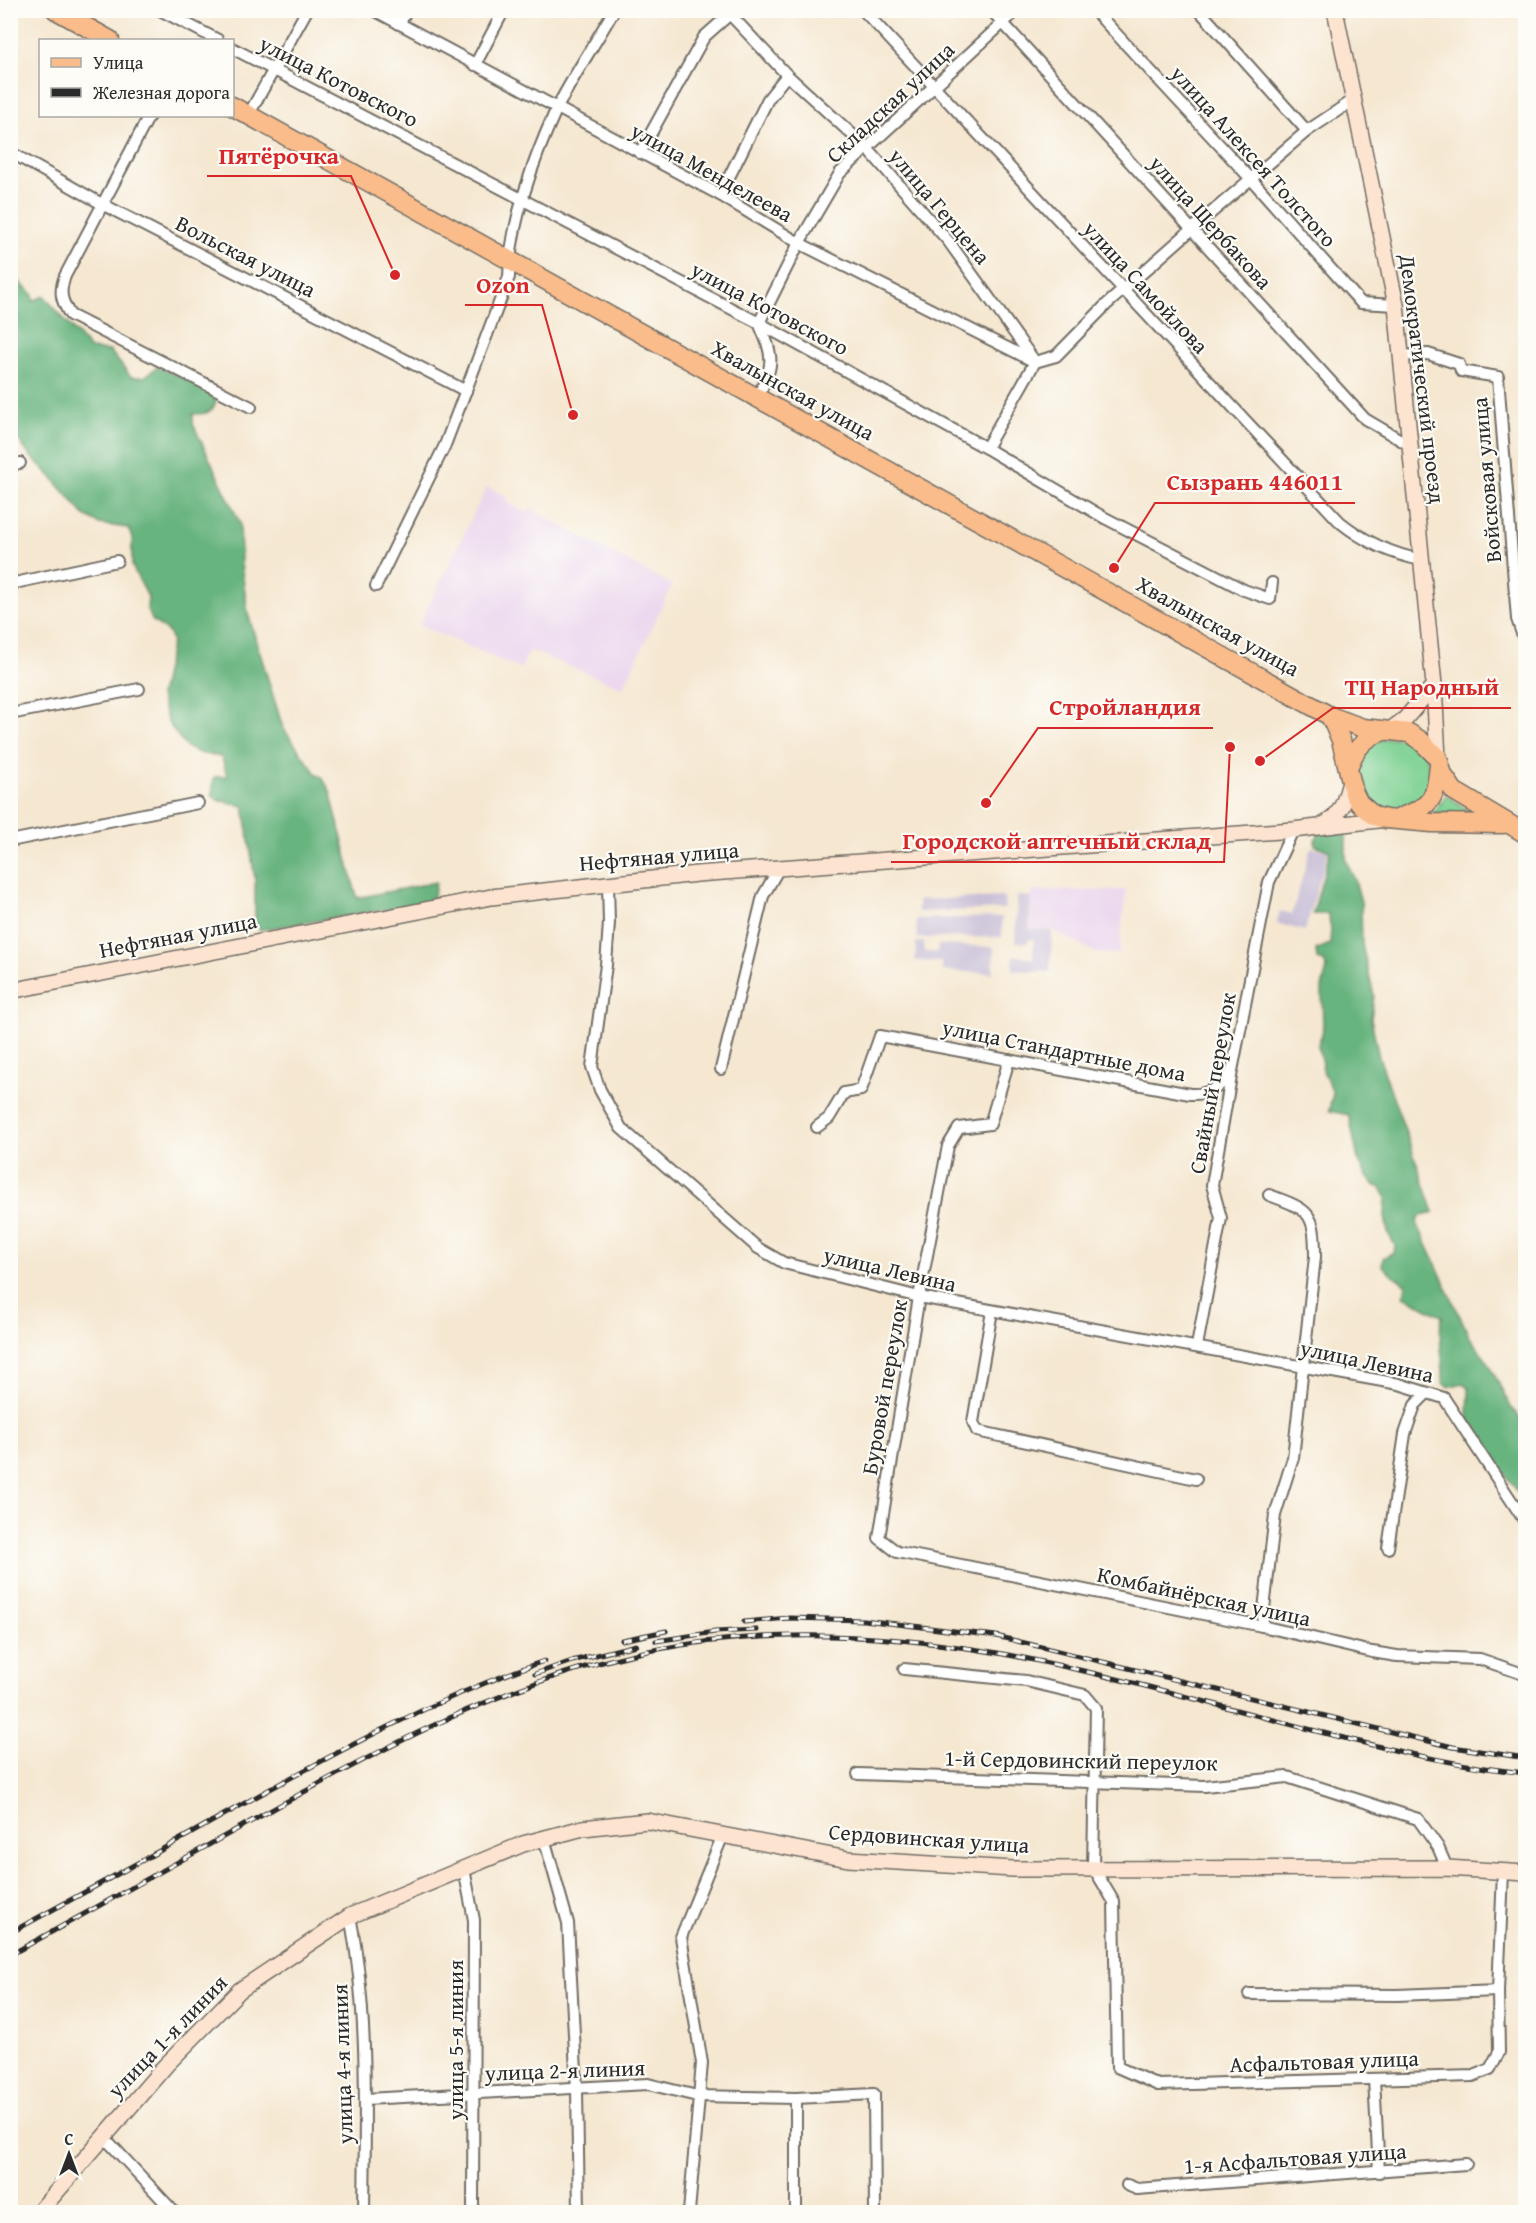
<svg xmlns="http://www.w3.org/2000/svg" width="1536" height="2223" font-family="'Gentium Book Plus',serif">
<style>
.built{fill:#e9d2ed}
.industrial{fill:#c9bfd7}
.green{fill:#80d294;stroke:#567e60;stroke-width:1.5}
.forest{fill:#68b47e;stroke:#4a7054;stroke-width:1.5}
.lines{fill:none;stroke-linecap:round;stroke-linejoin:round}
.street-casing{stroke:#726d65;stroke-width:14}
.secondary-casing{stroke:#726d65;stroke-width:18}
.primary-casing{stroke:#726d65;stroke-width:21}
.street{stroke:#fff;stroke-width:10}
.secondary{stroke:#fde4d1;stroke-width:15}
.primary{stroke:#fabc8b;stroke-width:18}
.rail-casing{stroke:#2b2b2b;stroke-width:5}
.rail{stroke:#fdfcf7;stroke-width:3;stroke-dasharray:9;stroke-linecap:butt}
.labels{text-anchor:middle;stroke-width:4.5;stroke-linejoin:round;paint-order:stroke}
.street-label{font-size:22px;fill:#2b2b2b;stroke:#fdfcf7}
.leader{fill:none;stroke:#d62828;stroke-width:2}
.callout-dot{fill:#d62828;stroke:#fdfcf7;stroke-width:2}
.callout-label{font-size:24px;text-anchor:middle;font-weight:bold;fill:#d62828;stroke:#fdfcf7;stroke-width:4.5;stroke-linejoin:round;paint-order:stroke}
</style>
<rect width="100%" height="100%" fill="#fdfcf7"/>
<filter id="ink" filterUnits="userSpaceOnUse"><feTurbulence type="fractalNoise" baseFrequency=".0167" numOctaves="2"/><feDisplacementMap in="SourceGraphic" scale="12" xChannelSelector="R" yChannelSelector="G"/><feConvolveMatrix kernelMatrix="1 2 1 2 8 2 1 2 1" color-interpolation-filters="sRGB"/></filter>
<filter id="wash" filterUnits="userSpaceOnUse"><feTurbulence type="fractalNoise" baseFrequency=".008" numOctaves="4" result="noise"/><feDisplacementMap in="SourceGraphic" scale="24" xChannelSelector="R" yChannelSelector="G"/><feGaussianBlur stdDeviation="1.35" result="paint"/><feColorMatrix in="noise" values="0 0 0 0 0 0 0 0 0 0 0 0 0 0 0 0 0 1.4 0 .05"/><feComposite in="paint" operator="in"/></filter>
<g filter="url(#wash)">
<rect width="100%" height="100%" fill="#f5e7d0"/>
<g class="built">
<polygon points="487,487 507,497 505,501 527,513 530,509 672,585 623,688 529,650 521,669 419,625"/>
<polygon points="1126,890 1119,954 1096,953 1052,930 1030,929 1032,891"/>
</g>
<g class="industrial">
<polygon points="1311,847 1328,851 1305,931 1276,923 1280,911 1292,914"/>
<polygon points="1017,896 1031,897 1029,929 1052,931 1050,972 1013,970 1014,955 1033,959 1034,939 1029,939 1028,943 1015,942"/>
<polygon points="1004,897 1005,909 918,912 918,900"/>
<polygon points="1002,917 1002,937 917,938 916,919"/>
<polygon points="916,942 924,942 924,952 937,952 938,945 994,947 993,973 942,971 942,962 915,961"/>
</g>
<g class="green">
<circle cx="1394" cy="774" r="36"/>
<polygon points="1446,795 1475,815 1433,814"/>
</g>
<g class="forest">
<path d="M10 272 33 295V301L44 296 90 349 110 351 131 377H144L157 367 206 387 216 401C213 414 205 414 193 414V424L240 523 241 564 248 614 283 728 317 775 322 777 330 791 357 898 436 882 433 902 260 930 255 924V880L244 806 218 800 212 795 214 777 227 776 222 757 199 753 186 747 168 723 160 696 172 641 169 633 152 620 147 609 148 597 132 566V538L128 528 99 524 85 516 50 475 30 456 11 429Z"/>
<path d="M1343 831 1346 835V861L1355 880 1361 902 1362 945 1374 996 1371 1019 1379 1057 1434 1212 1419 1217 1417 1223 1469 1336 1487 1361 1511 1407 1525 1425V1502L1473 1430 1468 1417 1469 1387 1463 1383 1448 1387 1443 1382C1444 1359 1437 1336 1442 1316 1428 1311 1418 1302 1404 1296L1406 1285 1382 1266 1383 1258 1394 1252 1395 1246 1388 1233 1385 1216 1386 1197 1381 1188 1374 1185 1366 1175 1358 1160 1349 1115 1329 1111 1333 1093 1324 1074 1318 1045 1323 1031 1322 988 1327 968 1324 962 1317 960 1316 950 1330 944 1331 928 1328 914H1313L1330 851 1315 845V840L1320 832Z"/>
</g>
</g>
<g filter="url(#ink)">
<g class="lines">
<defs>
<g id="street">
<polyline points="160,10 218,40"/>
<polyline points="374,10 720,195 799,243 1035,362"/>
<polyline points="726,10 787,75 867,148 949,242 1033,359"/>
<path d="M863 10 1340 522C1365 542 1390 554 1422 560"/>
<polyline points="991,10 1365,419 1411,446"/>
<polyline points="1094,10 1251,179 1361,303 1396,305"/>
<polyline points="1199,10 1307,131"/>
<polyline points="399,24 407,10"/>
<polyline points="232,48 759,323 986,448 1103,517 1244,590 1270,599 1272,583"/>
<polyline points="475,65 504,10"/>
<polyline points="249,114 307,10"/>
<path d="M149 116 65 276C59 292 61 300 70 315L251 407"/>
<polyline points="10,152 102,204 466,391"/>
<polyline points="640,153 704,37 730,14"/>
<polyline points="720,195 768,99 787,75"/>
<polyline points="1401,356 1428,354 1459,364 1461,371 1498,377 1517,619 1526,645"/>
<path d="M757 397C776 365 773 355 759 323L799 243 840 173 1017 10"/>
<polyline points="986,448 1035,362 1056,356 1106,305 1191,230 1307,131 1352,101"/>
<polyline points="10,465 20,463"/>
<polyline points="10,584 117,561"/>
<path d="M376 586 445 445 509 277C510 224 534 158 556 110 573 76 595 44 614 10"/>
<polyline points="10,714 139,689"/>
<polyline points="10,841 198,803"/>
<polyline points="608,883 609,923 606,965 592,1067 600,1090 621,1128 758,1248 784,1263 919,1297 1399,1384 1444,1398 1526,1523"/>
<polyline points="1009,1060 990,1124 959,1128 948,1146 919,1297 879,1538 897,1552 1262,1626 1372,1652 1397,1656 1480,1659 1526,1675"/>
<polyline points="721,1069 763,896 779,868"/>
<path d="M817 1127 829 1118 844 1093 861 1090 880 1036 1190 1094C1209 1095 1219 1088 1230 1074"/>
<polyline points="992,1311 973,1422 977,1431 1196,1479"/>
<polyline points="1197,1346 1221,1218 1212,1185 1232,1071 1269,882 1293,830"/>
<polyline points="1388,1548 1405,1434 1415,1405 1427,1393"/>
<path d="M1262 1626 1275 1515 1293 1458 1315 1257C1315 1212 1310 1210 1269 1195"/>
<polyline points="904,1669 1026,1681 1085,1695 1096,1708 1093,1867 1114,1902 1117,2067 1158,2085 1473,2076 1490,2069 1499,2052 1498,1991 1503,1872"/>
<polyline points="858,1774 1205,1786 1287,1777 1418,1819 1438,1847 1447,1868"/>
<polyline points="544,1838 568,1923 577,2090 579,2212"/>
<polyline points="464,1869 474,1920 473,2212"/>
<path d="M350 1916C369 2013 365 2114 364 2212"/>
<polyline points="1249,1994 1397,1995 1498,1991"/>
<polyline points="1374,2079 1379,2172"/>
<polyline points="365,2099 648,2084 697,2096 796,2098 874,2094 875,2212"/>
<polyline points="104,2137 174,2212"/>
<polyline points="1127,2185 1137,2189 1466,2164"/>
<polyline points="689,2212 702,2063 681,1937 723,1835"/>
<polyline points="796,2212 796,2098"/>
</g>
<g id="secondary">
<polyline points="1335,10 1396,305 1434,685 1438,758"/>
<polyline points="1390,730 1405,719 1434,685"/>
<path d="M1323 825C1341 816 1345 801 1350 782"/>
<polyline points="10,991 491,897 697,874 1293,830 1386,819"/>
<polyline points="39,2212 166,2065 240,1990 350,1916 523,1844 583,1828 647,1821 848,1859 1013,1869 1447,1868 1526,1873"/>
</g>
<g id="primary">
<polyline points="56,10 110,40"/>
<polyline points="232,106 1330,716 1363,728 1409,733 1420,740 1438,758 1443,775 1454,791 1526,834"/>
<polyline points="1330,716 1341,740 1354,793 1359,803 1374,816 1386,819 1432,823 1503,824"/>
<path d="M1349 765C1356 748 1366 736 1384 731"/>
<path d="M1401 817C1432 807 1436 797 1439 765"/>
</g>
</defs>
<use href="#street" class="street-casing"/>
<use href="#secondary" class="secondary-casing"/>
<use href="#primary" class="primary-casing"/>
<use href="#street" class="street"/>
<use href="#secondary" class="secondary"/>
<use href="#primary" class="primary"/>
<defs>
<g id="rail">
<polyline points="744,1622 789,1618 864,1620 996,1636 1453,1747 1526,1758"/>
<polyline points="622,1640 666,1631"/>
<polyline points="656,1641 715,1632 757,1630"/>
<polyline points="535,1674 572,1661 636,1645"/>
<path d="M10 1933C89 1890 167 1847 245 1803 342 1749 438 1697 544 1661"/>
<path d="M10 1955C93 1909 175 1864 257 1818 382 1748 506 1681 648 1651 761 1628 879 1633 992 1652 1110 1673 1227 1709 1344 1738 1404 1753 1464 1767 1526 1773"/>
</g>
</defs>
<use href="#rail" class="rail-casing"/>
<use href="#rail" class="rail"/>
</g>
</g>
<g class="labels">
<g class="street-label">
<text transform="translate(339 81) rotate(27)" y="8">улица Котовского</text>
<text transform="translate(890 102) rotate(-43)" y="8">Складская улица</text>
<text transform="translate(1254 156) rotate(48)" y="8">улица Алексея Толстого</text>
<text transform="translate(712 172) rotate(29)" y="8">улица Менделеева</text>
<text transform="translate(940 206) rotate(50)" y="8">улица Герцена</text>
<text transform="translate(1211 222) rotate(48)" y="8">улица Щербакова</text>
<text transform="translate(246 256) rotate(27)" y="8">Вольская улица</text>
<text transform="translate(1146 287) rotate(47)" y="8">улица Самойлова</text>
<text transform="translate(770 308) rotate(28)" y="8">улица Котовского</text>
<text transform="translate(1423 379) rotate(83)" y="8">Демократический проезд</text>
<text transform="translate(793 390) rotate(29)" y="8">Хвалынская улица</text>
<text transform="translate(1486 480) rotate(-95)" y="8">Войсковая улица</text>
<text transform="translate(1218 626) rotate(29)" y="8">Хвалынская улица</text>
<text transform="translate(659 856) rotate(-5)" y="8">Нефтяная улица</text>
<text transform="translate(178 935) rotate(-11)" y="8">Нефтяная улица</text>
<text transform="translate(1064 1050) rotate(11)" y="8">улица Стандартные дома</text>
<text transform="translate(1212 1083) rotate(-80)" y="8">Свайный переулок</text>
<text transform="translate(890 1269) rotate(13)" y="8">улица Левина</text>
<text transform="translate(1367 1361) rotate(12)" y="8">улица Левина</text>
<text transform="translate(884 1387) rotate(-80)" y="8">Буровой переулок</text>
<text transform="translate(1204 1596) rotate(12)" y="8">Комбайнёрская улица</text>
<text transform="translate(1081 1760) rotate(1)" y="8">1-й Сердовинский переулок</text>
<text transform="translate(929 1838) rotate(4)" y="8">Сердовинская улица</text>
<text transform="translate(167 2036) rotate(-46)" y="8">улица 1-я линия</text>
<text transform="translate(455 2040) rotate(-90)" y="8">улица 5-я линия</text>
<text transform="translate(1324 2061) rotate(-2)" y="8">Асфальтовая улица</text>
<text transform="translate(342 2064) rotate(-92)" y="8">улица 4-я линия</text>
<text transform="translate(565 2070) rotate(-2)" y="8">улица 2-я линия</text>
<text transform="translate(1295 2158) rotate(-4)" y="8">1-я Асфальтовая улица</text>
</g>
</g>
<path class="leader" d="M395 275L351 176H207M573 415L542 305H465M1114 568L1155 503H1355M1260 761L1333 708H1511M986 803L1038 728H1213M1230 747L1224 862H891"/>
<g class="callout-dot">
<circle cx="395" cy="275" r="6"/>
<circle cx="573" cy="415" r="6"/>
<circle cx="1114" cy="568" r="6"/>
<circle cx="1260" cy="761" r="6"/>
<circle cx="986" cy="803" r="6"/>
<circle cx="1230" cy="747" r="6"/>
</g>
<g class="callout-label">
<text x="279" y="164">Пятёрочка</text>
<text x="503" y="293">Ozon</text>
<text x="1255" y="490">Сызрань 446011</text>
<text x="1422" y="695">ТЦ Народный</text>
<text x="1125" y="715">Стройландия</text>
<text x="1057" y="849">Городской аптечный склад</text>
</g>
<rect width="1536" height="2223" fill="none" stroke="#fdfcf7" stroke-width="36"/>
<rect x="39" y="39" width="195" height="78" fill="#fdfcf7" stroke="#a9a8a5" stroke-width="1.5"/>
<rect x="51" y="58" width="30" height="9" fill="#fabc8b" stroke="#a9a8a5" stroke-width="1.5"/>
<text x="93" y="69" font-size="18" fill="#2b2b2b">Улица</text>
<rect x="51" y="88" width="30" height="9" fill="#2b2b2b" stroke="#a9a8a5" stroke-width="1.5"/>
<text x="93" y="99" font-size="18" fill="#2b2b2b">Железная дорога</text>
<g transform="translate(69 2154)" stroke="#fdfcf7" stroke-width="4.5" paint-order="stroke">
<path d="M0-4.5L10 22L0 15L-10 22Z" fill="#2b2b2b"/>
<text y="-9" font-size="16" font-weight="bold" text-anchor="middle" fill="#2b2b2b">С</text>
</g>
</svg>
